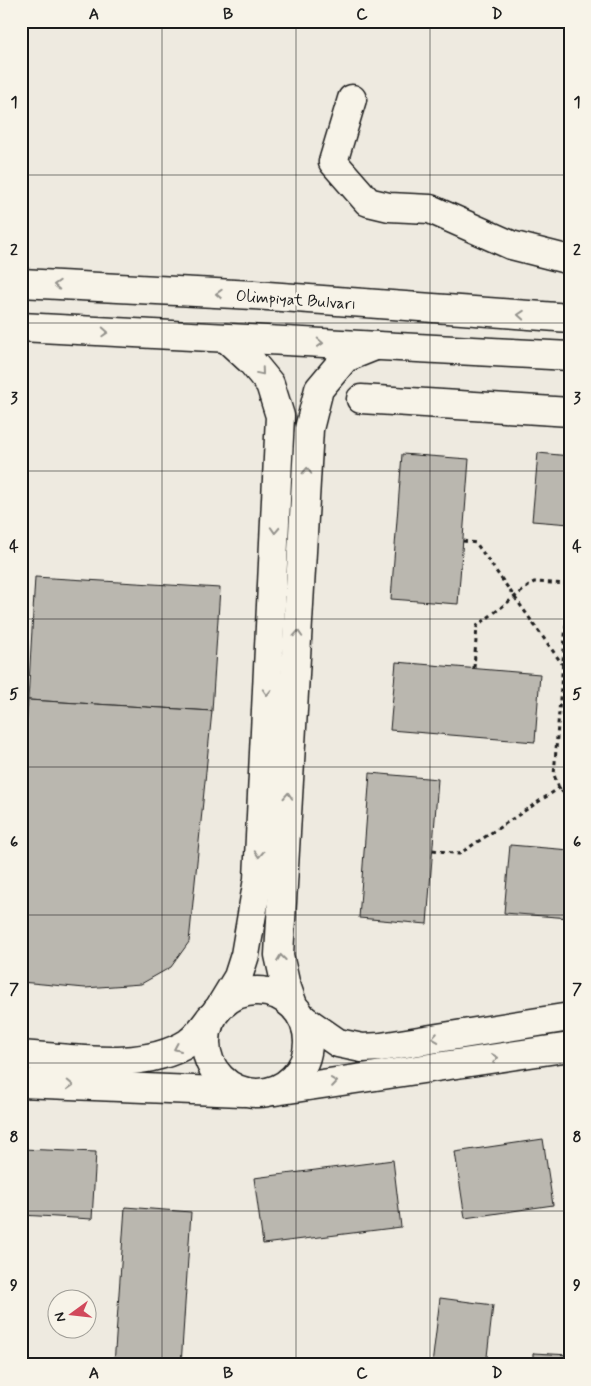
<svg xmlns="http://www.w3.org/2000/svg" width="591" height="1386" font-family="Mynerve,sans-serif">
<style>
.building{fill:#bab7af;stroke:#1c1c1c}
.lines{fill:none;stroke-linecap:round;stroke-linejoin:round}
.minor-casing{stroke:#1c1c1c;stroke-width:31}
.major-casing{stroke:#1c1c1c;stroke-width:31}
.path{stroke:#1c1c1c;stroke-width:3;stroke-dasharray:4 4;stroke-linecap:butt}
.minor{stroke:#f7f3e8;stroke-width:28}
.major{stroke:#f7f3e8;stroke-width:28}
.oneway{stroke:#94928c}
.grid{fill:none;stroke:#1c1c1c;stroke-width:1;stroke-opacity:0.55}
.labels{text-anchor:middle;stroke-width:4.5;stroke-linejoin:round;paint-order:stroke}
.street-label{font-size:16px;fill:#1c1c1c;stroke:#f7f3e8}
.neatline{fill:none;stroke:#1c1c1c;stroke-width:2}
.grid-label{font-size:16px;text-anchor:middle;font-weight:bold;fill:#1c1c1c}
</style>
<rect width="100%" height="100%" fill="#eeeae0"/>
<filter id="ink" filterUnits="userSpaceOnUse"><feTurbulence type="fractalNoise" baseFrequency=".02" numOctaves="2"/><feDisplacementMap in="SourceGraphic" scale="10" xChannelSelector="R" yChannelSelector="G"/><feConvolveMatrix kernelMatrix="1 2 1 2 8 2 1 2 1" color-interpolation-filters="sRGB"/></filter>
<g filter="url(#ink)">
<g class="building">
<polygon points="538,453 570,456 570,524 532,521"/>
<polygon points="402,454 469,459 458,604 391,599"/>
<polygon points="35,577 220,588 212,711 28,700"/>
<polygon points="396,662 540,674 535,742 390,730"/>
<polygon points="28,700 212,711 189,942 171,967 141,984 85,988 21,982 21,801"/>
<polygon points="370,773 438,779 427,924 359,918"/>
<polygon points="510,845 570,850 570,918 504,913"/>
<polygon points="543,1139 553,1205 465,1218 455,1152"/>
<polygon points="21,1149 96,1152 92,1219 21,1215"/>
<polygon points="393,1160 401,1227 263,1244 254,1178"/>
<polygon points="125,1207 191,1212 181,1365 114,1365"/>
<polygon points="440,1298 493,1305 486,1365 432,1365"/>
<polygon points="533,1353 570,1355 570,1365 533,1365"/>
</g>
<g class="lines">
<defs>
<g id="minor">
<polyline points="352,99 333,162 368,202 389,207 430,209 511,245 570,260"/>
<polyline points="361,399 570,412"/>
<circle cx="257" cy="1042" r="51"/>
<polyline points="221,1005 238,977 245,955 258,879 280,416 270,384 251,361 226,338"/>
<polyline points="293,1005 285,982 279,955 309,429 319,389 345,358 375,346"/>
<polyline points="302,1018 338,1043 362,1048 381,1047 570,1017"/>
<path d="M21 1055C73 1058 142 1072 188 1043 197 1037 205 1025 211 1017"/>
<polyline points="21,1083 242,1092"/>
<polyline points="275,1091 570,1047"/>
</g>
<g id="major">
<polyline points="21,283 254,295 570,318"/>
<polyline points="21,327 570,356"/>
</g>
</defs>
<use href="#minor" class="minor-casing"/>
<use href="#major" class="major-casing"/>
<g class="path">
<polyline points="463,541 476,543 570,675"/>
<polyline points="570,618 566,623 554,775 559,788 570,800"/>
<polyline points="474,668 477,626 534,582 570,584"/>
<polyline points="433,850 459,854 570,781"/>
</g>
<use href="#minor" class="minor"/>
<use href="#major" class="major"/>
</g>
<defs><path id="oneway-chevron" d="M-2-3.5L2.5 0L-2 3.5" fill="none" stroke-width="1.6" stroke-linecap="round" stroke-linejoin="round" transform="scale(1.25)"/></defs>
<g class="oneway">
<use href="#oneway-chevron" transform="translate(57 285) rotate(-177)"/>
<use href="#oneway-chevron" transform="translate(219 294) rotate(-177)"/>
<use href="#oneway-chevron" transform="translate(521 315) rotate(-176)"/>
<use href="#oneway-chevron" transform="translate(105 332) rotate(3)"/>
<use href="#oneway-chevron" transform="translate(320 343) rotate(3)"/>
<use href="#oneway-chevron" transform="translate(261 372) rotate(50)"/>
<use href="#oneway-chevron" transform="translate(307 471) rotate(-87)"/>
<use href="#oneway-chevron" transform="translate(275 530) rotate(93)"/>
<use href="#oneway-chevron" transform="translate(298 634) rotate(-87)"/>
<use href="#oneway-chevron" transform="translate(267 692) rotate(93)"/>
<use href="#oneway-chevron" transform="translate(288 796) rotate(-87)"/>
<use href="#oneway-chevron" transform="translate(259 854) rotate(93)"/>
<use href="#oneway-chevron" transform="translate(281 958) rotate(-97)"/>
<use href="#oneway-chevron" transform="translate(435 1038) rotate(171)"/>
<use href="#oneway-chevron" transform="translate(177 1048) rotate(156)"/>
<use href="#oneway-chevron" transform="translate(495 1058) rotate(-8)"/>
<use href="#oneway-chevron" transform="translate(334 1082) rotate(-8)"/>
<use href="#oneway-chevron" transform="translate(70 1085) rotate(2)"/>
</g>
</g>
<path class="grid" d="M162 21V1365M296 21V1365M430 21V1365M21 175H570M21 323H570M21 471H570M21 619H570M21 767H570M21 915H570M21 1063H570M21 1211H570"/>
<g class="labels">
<g class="street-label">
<text transform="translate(296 299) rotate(4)" y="6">Olimpiyat Bulvarı</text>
</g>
</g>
<rect width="591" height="1386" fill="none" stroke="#f7f3e8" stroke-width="55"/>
<g transform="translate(72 1314) rotate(255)"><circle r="24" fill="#f7f3e8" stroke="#9f9d96"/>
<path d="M0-4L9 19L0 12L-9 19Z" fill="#d1495b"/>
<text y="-8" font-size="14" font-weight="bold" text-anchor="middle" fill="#1c1c1c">N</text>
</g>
<rect x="28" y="28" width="536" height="1330" class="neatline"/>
<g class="grid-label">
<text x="94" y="19">A</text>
<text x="228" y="19">B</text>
<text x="362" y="19">C</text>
<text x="497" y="19">D</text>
<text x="14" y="107">1</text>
<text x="577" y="107">1</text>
<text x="14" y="255">2</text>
<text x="577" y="255">2</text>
<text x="14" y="403">3</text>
<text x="577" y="403">3</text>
<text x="14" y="551">4</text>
<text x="577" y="551">4</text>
<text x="14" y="699">5</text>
<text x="577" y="699">5</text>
<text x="14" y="847">6</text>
<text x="577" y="847">6</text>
<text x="14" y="994">7</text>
<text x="577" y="994">7</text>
<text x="14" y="1142">8</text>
<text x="577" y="1142">8</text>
<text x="14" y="1290">9</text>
<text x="577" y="1290">9</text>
<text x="94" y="1378">A</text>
<text x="228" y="1378">B</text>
<text x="362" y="1378">C</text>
<text x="497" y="1378">D</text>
</g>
</svg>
